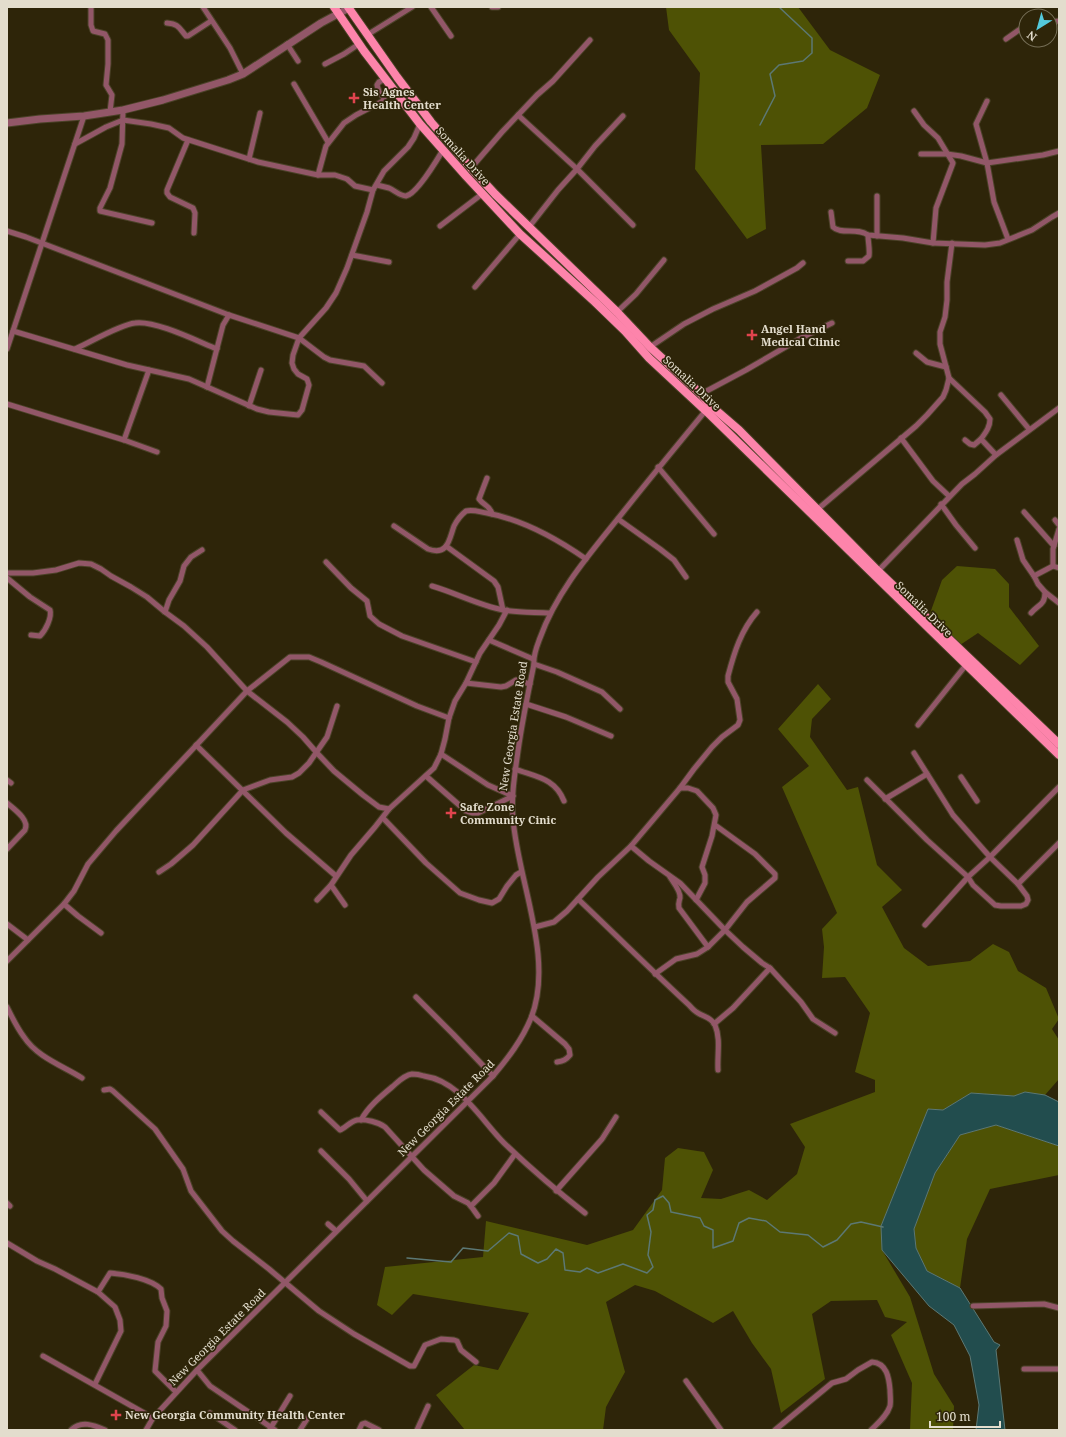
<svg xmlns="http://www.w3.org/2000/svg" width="1066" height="1437" font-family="'Noto Serif',serif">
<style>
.green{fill:#4e5205}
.water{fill:#224d4e;stroke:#5c7874}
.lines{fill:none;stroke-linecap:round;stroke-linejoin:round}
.stream{stroke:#5c7874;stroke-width:1.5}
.minor-casing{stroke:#4b4228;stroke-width:7}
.tertiary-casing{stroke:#4b4228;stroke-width:9}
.primary-casing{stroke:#4b4228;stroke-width:10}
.minor{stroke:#925768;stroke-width:5}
.tertiary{stroke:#925768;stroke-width:7}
.primary{stroke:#fd84ab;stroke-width:8}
.health-dot{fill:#e0444e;stroke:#2e2509;stroke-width:1.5}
.labels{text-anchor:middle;stroke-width:3.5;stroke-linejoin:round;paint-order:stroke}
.poi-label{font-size:11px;font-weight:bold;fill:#e3ddcd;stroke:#2e2509;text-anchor:start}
.street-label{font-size:11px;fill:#e3ddcd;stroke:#2e2509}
</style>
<rect width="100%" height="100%" fill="#2e2509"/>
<g class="green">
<polygon points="666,7 798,7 830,50 880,75 867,108 823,144 761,145 766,229 747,239 695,169 700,73 669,30"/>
<polygon points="957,566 995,569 1009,584 1009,607 1039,646 1020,665 978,633 957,647 928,619 942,580"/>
<polygon points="818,684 831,699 812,719 810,737 847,790 858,787 877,865 902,890 882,907 904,948 928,966 970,961 993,944 1009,952 1018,971 1046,988 1059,1019 1052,1029 1059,1040 1059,1079 1045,1095 1025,1092 1014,1096 971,1093 943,1110 928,1109 881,1226 882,1250 910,1297 934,1374 954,1406 953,1430 910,1430 912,1383 891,1335 907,1322 885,1317 877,1300 831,1301 812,1314 825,1379 781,1413 771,1369 752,1343 733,1311 713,1323 655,1291 635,1285 606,1302 625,1372 606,1407 603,1430 465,1430 436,1395 474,1365 498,1370 529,1313 413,1294 392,1315 377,1305 385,1267 483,1257 486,1221 587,1245 633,1230 662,1190 665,1158 678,1148 704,1152 713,1170 701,1198 721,1199 749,1190 767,1200 797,1174 805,1147 790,1124 875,1092 875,1080 855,1072 870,1013 845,977 822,978 824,947 822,929 837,913 782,787 809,766 778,729"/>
<polygon points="996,1125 1059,1146 1059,1175 990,1189 967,1239 960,1288 927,1271 916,1248 914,1229 935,1173 960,1135"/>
</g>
<polygon class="water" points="1025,1092 1045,1095 1059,1102 1059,1146 996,1125 960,1135 935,1173 914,1229 916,1248 927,1271 960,1288 994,1342 1000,1345 996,1350 1005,1430 976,1430 979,1405 970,1356 954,1325 929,1306 882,1250 881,1226 928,1109 943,1110 971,1093 1014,1096"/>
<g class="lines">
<g class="stream">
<polyline points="760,125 775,96 770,74 779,65 803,61 812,53 812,38 779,7"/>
<polyline points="407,1258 451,1262 463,1248 488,1251 509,1233 518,1236 521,1254 538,1263 547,1259 556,1249 563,1253 565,1270 580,1272 587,1268 598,1273 623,1264 647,1273 653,1267 648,1255 651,1232 647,1215 653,1210 655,1200 663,1196 669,1203 671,1212 700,1218 704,1226 713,1230 713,1248 733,1241 739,1223 749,1218 766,1221 780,1232 808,1235 823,1247 837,1240 851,1224 861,1222 883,1227"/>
</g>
<defs>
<g id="minor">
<polyline points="203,7 230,48 243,74"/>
<polyline points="431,7 451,36"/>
<polyline points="492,7 498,7"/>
<polyline points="91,8 91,25 93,31 105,34 108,40 108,64 106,85 112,95 110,112"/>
<polyline points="1050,22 1059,21"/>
<path d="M167 23C179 24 179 28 186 36H188L211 21"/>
<polyline points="367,35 412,7"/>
<polyline points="1006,39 1026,25"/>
<polyline points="287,44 298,61"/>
<polyline points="325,64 344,54 359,44"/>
<polyline points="294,84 328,142"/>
<polyline points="987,101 976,124 987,163 994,202 1008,239"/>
<polyline points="123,110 122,144 110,188 100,208 100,211 152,223"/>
<polyline points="914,111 924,125 938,138 953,163 936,208 933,243"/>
<polyline points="518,115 577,169 633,225"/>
<polyline points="188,140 167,190 167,193 170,197 193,208 195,213 194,233"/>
<polyline points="75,144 106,127 123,120 151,124 169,128 183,138 258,162 318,175 335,175 347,179 355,186 373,190"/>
<polyline points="921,154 947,154 961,156 987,163 1043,155 1059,151"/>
<polyline points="249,159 260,113"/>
<polyline points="471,168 502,132 537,95 553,81 590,40"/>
<polyline points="318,175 326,146 344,123 356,115 383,101 384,98 379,92 377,85 379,82 385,79"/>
<path d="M377 185C381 186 385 187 389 188 394 190 400 196 406 196 417 194 437 160 443 150"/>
<path d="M831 212 833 227C841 235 857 227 868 235L903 238 933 243 985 245 1000 243 1032 230 1052 217 1059 213"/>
<polyline points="440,226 482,194"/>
<polyline points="529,227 558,190 577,169 595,146 623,116"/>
<polyline points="7,231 26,237 229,315 299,338 324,357 330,360 364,366 382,383"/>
<polyline points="877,236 877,196"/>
<polyline points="352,255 389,262"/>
<path d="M848 261H863L869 256C870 249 868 242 868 235"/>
<polyline points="475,287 520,234"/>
<polyline points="617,312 636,294 664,260"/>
<polyline points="13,331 127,365 189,379 257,409 269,412 298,415 302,410 309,385 307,379 298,374 294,369 292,363 293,355 299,338 326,308 336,293 347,268 367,212 373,190 384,171 408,147 414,138 420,124"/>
<polyline points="650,347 684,324 713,309 755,291 797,268 803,263"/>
<polyline points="7,349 84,116"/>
<path d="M75 349C91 342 119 325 135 323 155 320 197 341 217 349"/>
<polyline points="916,353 927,362 946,367"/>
<path d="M949 378 985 412 990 419C990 427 986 432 981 439"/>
<polyline points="207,387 223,325 229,315"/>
<polyline points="701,394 746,370 801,338 832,323"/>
<polyline points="1001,395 1029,429"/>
<polyline points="7,404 124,440 157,452"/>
<polyline points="249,406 261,370"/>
<polyline points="901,438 933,481 949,496"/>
<polyline points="124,440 149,370"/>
<polyline points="965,440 970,444 974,445 981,439 996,455"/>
<polyline points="658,467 714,534"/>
<path d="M487 478 479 499C484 506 490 505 492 514"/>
<polyline points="941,504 956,525 975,548"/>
<polyline points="818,509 916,426 927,415 943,397 946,390 949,378 940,344 940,332 945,317 947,300 947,282 952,243"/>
<polyline points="1024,512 1054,546"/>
<polyline points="618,519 660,549 674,560 686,577"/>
<polyline points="1055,520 1059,525"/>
<path d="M394 526 428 549C448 556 449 540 454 526 457 520 461 515 466 511 473 509 480 512 487 513 524 520 556 538 586 559"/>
<polyline points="1017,540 1023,560 1034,576 1053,566 1059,568"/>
<polyline points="446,546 494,581 498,587 503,610"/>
<polyline points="326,562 351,588 367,601 370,616 379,624 402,636 476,662"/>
<polyline points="1053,566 1053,549 1059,529"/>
<polyline points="878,571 962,484 975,474 996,455 1059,408"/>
<polyline points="7,573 33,573 56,570 79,563 91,564 101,569 111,576 131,587 147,597 165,612 184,626 207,647 247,691 287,722 303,737 317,753 334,771 363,795 379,807 389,809"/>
<path d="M7 578 30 597 50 610C52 617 46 630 40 636L31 635"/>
<path d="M432 586C456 593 478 605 503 610 518 613 535 612 550 613"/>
<polyline points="1045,592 1059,603"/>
<polyline points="165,612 169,600 180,581 184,566 191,557 202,550"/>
<path d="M1031 613C1039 604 1045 605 1045 592L1038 584 1034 576"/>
<polyline points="489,640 533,659"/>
<polyline points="534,664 557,672 602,692 620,709"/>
<polyline points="466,683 501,687 506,686 516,680 530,684"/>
<polyline points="526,704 566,717 611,736"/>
<polyline points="918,725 966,665"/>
<polyline points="196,745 286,833 336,876"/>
<polyline points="441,754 488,785 513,796"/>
<path d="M515 769C536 777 555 778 564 801"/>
<polyline points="426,776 466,811 472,813 478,813 513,796"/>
<polyline points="961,777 977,801"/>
<polyline points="7,780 11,783"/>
<polyline points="867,780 927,840 968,877 973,885 995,905 1001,906 1021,906 1026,904 1028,900 1027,896 1018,884 990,857 953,815 914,753"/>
<polyline points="680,788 688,788 697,791 713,808 716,815 712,836 702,867 705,875 705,883 696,900"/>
<polyline points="885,799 927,774"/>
<path d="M7 803C14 809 30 820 25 830L7 849"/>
<polyline points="383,818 426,863 460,893 479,900 492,903 499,899 507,886 516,875 521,872"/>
<polyline points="631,846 649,861 680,883 725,930 743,947 762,963 770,968 801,1002 813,1019 835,1033"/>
<polyline points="159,872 171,864 193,845 243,790 270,780 292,777 299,773 309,763 327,737 337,706"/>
<path d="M670 877C673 882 681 891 680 898 679 902 678 903 679 908L708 947"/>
<polyline points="1018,884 1059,843"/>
<polyline points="331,885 345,905"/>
<path d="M578 899C615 934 651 970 689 1005 691 1007 694 1011 698 1013 704 1017 711 1017 715 1025 721 1039 717 1055 718 1070"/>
<polyline points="317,900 331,885 351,855 375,827 389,809 434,768 441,754 445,739 449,718 455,701 466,683 480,653 499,625 507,610"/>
<polyline points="64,904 78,916 101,933"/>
<polyline points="7,924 28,940"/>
<polyline points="925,925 968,877 990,857 1059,787"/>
<path d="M535 927 554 922 567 911 598 877 631 846 680 788 694 769 712 747 722 737 738 725 740 720 737 699 728 682V676C734 653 741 630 757 612"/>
<polyline points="7,961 64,904 74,891 88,864 116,831 247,691 290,657 309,657 321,662 417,706 449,718"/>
<polyline points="655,974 676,959 697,954 708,947 725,930 747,902 775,878 775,874 755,854 715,825"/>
<polyline points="416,997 453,1034 493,1076"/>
<path d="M7 1007C12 1017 17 1028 24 1037 37 1057 63 1066 82 1078"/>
<path d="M532 1016 565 1044 569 1049 570 1055C566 1060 563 1061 557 1062"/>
<polyline points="714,1024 733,1008 770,968"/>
<polyline points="104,1090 110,1089 113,1091 155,1129 183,1169 191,1191 222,1231 233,1241 269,1269 319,1311 354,1334 410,1366 414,1366 425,1345 441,1339 454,1340 457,1341 461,1350 476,1362"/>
<path d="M321 1112 340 1130C345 1128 351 1121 357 1120 366 1119 378 1122 385 1127L424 1170 454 1196 468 1203 473 1209 478 1216"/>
<path d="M361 1120C368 1107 380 1097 392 1087 398 1082 404 1075 412 1074 416 1074 421 1075 424 1076 460 1081 481 1120 504 1143 530 1168 557 1191 585 1213"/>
<polyline points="321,1151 349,1179 367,1201"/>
<polyline points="556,1191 602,1139 616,1117"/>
<polyline points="7,1203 10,1206"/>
<polyline points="471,1206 494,1183 515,1154"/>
<polyline points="328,1224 336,1231"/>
<polyline points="7,1243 37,1261 55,1269 98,1292 115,1307 120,1320 121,1331 95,1384"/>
<path d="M98 1292 110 1273C125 1274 151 1279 161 1289L162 1298 167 1311 166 1326 158 1342 155 1371 176 1392"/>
<polyline points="973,1306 1044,1304 1059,1308"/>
<polyline points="43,1356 153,1418"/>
<polyline points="1024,1369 1059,1369"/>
<polyline points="197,1370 210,1386 275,1430"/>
<polyline points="686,1381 721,1430"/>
<polyline points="210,1413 235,1430"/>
<polyline points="270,1429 290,1396"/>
<path d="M71 1430C81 1420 94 1425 105 1430"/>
<path d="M146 1430 153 1418 197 1370 493 1076C508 1058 522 1040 531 1018 555 958 517 879 513 818 511 795 515 773 518 751 522 722 528 693 534 664 533 655 537 646 540 638 557 590 593 550 624 511 651 477 679 443 707 409"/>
<polyline points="300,1430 309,1416"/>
<polyline points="359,1430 362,1424 365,1423 379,1430"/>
<polyline points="417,1430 428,1406"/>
<path d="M775 1430 832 1383 846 1379 858 1370 872 1362C887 1363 889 1378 890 1390 890 1395 891 1401 890 1406 887 1416 878 1423 871 1430"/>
</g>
<polyline id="tertiary" points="7,123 40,119 84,116 123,110 163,100 228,80 243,74 321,23 349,8"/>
<g id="primary">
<polyline points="334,7 364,51 420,124 466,176 520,234 595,302 625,331 649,358 706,411 1059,755"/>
<polyline points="348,7 397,77 431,122 471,168 495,194 617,312 650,347 701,394 710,405 739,430 878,571 1059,744"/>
</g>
</defs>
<use href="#minor" class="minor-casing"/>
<use href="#tertiary" class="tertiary-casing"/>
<use href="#primary" class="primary-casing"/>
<use href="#minor" class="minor"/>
<use href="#tertiary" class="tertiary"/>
<use href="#primary" class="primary"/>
</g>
<g class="health-dot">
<path d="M352 92h4v4h4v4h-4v4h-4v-4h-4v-4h4z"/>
<path d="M750 329h4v4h4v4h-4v4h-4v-4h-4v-4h4z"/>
<path d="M449 807h4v4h4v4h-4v4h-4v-4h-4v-4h4z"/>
<path d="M114 1409h4v4h4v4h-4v4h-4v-4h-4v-4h4z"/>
</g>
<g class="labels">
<g class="poi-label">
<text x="363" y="96">Sis Agnes<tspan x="363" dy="13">Health Center</tspan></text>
<text x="761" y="333">Angel Hand<tspan x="761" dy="13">Medical Clinic</tspan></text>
<text x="460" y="811">Safe Zone<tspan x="460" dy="13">Community Cinic</tspan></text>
<text x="125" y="1419">New Georgia Community Health Center</text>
</g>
<g class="street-label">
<text transform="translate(463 156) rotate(48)" y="4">Somalia Drive</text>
<text transform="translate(692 383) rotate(43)" y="4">Somalia Drive</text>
<text transform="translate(924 609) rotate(44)" y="4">Somalia Drive</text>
<text transform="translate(513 726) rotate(-81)" y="4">New Georgia Estate Road</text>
<text transform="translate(446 1108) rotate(-45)" y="4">New Georgia Estate Road</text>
<text transform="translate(217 1337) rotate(-45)" y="4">New Georgia Estate Road</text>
</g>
</g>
<rect width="1066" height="1437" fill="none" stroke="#e3ddcd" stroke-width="16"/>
<g transform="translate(1038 28) rotate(217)"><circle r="19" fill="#2e2509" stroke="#766f57"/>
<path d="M0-3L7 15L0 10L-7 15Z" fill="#54cadc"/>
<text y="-6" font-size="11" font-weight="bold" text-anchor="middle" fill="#e3ddcd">N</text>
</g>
<path d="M930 1421v6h70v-6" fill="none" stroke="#e3ddcd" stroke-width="2"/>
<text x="936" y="1421" font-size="12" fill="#e3ddcd" stroke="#2e2509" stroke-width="3" paint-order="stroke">100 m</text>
</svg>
